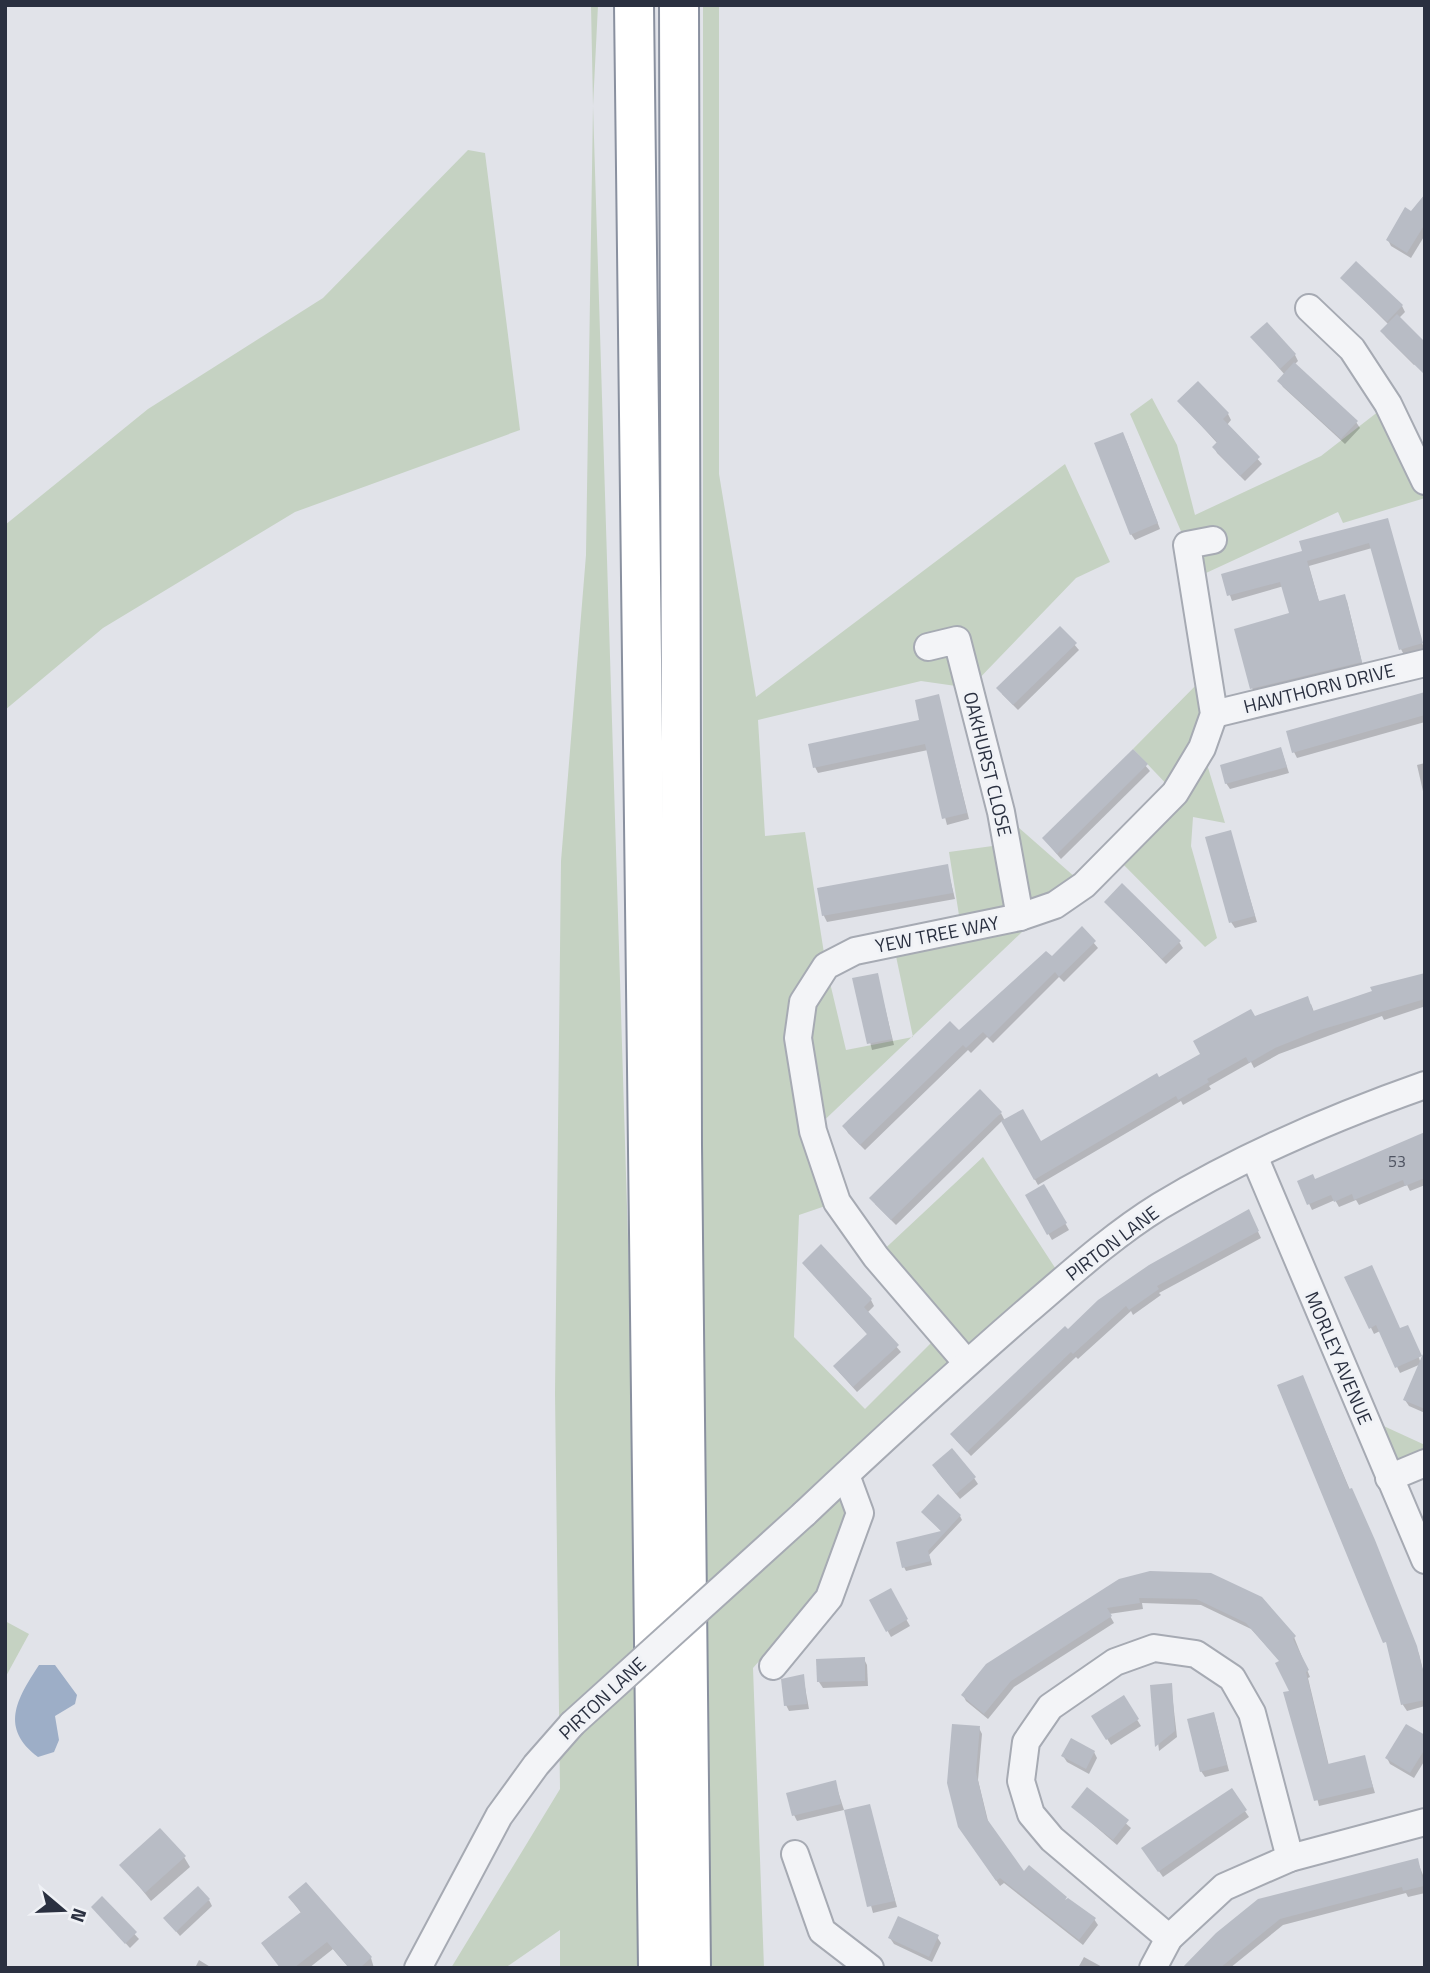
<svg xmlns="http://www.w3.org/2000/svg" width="1430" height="1973" font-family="'Titillium Web',sans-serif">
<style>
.green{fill:#c5d2c2}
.water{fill:#9daec7}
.shadow{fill:#0003}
.building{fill:#b8bcc5}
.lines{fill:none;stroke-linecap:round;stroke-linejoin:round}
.minor-casing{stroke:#a6aab3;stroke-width:30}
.highway-casing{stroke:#89909f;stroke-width:42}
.minor{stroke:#f3f4f7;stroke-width:26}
.highway{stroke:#fff;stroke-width:38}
.minor-bridge-casing{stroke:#a6aab3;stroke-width:30;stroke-linecap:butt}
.minor-bridge{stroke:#f3f4f7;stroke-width:26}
.labels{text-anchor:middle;stroke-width:6;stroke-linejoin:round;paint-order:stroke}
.number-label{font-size:16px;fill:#4e5361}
.street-label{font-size:19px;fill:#2a3040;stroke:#f0f2f6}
</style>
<rect width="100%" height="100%" fill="#e1e3e9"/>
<g class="green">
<polygon points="591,5 598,5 593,106 630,1304 639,1968 560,1968 560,1930 505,1968 451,1968 560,1789 555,1393 561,861 586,555 593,106"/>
<polygon points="703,5 719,5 719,474 756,697 1065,464 1110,562 1076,578 970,688 921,681 758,720 765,836 805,832 826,966 846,1050 913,1037 893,942 961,928 949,852 1007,844 1001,812 1084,885 1020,917 1022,932 813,1131 837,1202 799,1215 794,1337 865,1409 941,1333 876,1257 983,1157 1063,1280 846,1474 860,1513 821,1590 753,1668 764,1968 709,1968 703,1464"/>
<polygon points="468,150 485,153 520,430 295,512 103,628 5,710 5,525 148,409 323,298"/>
<polygon points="1152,398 1177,445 1195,515 1321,456 1388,404 1425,481 1425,498 1343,523 1338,512 1193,579 1187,545 1130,414"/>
<polygon points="1208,673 1202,748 1225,823 1193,817 1191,846 1217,938 1205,947 1115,856 1175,793 1133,749"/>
<polygon points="1364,1417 1425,1445 1425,1463 1389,1478"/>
<polygon points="5,1621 29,1634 5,1678"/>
</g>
<path class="water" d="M39 1665H55L77 1695 75 1704 55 1716 59 1740 54 1752 38 1757C0 1728 16 1700 39 1665Z"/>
<g class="shadow">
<polygon points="1425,196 1425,235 1411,258 1391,246 1388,240"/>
<polygon points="1342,278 1402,306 1405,312 1399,318 1425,354 1414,365 1386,337 1382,331 1389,325"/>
<polygon points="1252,337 1295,355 1298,361 1294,365 1356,422 1360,428 1345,444 1283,387 1279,381 1285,375"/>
<polygon points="1198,383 1228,414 1231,420 1227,425 1262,464 1245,481 1217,453 1214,447 1218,444 1179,401"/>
<polygon points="1126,440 1160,529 1135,540 1131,534"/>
<polygon points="1387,520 1424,649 1404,655 1401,649 1372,548 1309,566 1319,602 1344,596 1347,601 1363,667 1255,693 1252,688 1291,614 1284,586 1232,601 1223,575 1304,552"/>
<polygon points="1060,628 1079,650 1018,710 1002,694"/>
<polygon points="1425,694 1425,722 1297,758 1294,752"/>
<polygon points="938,696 969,819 947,825 928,750 818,773 815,767 921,721"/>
<polygon points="1281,749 1289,773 1230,789 1226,783"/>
<polygon points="1133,751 1150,771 1061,859 1044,839"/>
<polygon points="1425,763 1425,800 1417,765"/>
<polygon points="1230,832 1257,922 1235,928 1231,922"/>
<polygon points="947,866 955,899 827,922 824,916 819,889"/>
<polygon points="1106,902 1179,942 1183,948 1166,964"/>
<polygon points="1082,929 1098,948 1064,982 1059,977 993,1043 987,1037 971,1053 968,1050 865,1150 848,1133 845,1127 1052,959"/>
<polygon points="877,975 894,1045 872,1050 855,980"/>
<polygon points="1425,975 1425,1011 1423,1007 1384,1020 1382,1016 1279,1054 1254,1068 1251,1062 1209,1086 1211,1089 1183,1105 1181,1101 1038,1185 1002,1121 896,1225 875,1204 1001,1113 1005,1121 1040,1144 1202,1054 1255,1018 1311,1004 1314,1012 1374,992 1373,988"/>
<polygon points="1425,1134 1425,1185 1410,1191 1407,1185 1359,1205 1356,1200 1339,1207 1335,1200 1312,1210 1299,1182 1315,1181"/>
<polygon points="1044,1186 1069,1230 1052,1240 1027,1196"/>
<polygon points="1251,1217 1261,1238 1159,1293 1161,1295 1133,1315 1131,1311 1078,1359 1076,1357 971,1456 956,1440 953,1434 1067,1331"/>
<polygon points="821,1247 871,1300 874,1306 867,1313 901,1352 857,1392 839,1372 869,1336 804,1264"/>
<polygon points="1347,1278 1400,1330 1411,1333 1421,1364 1400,1373 1380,1331 1374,1334"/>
<polygon points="1425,1382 1425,1413 1409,1406 1405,1400"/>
<polygon points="1305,1383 1419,1654 1425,1678 1425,1706 1407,1711 1403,1705 1389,1648"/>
<polygon points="937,1471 974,1478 978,1484 960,1499"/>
<polygon points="923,1512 960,1516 962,1520 929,1555 932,1565 906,1571 904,1567 943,1533"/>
<polygon points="1150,1573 1294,1637 1310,1677 1308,1678 1329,1766 1364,1757 1375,1793 1319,1806 1291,1692 1281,1662 1251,1629 1201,1605 1142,1603 1143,1609 1109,1614 1114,1623 1014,1687 988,1719 966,1701 963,1695"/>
<polygon points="890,1591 910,1626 891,1637 871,1601"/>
<polygon points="864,1659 867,1665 868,1686 823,1688 819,1682"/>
<polygon points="803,1676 809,1709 789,1711 786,1705"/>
<polygon points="1171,1685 1177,1737 1159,1751 1152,1687"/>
<polygon points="1123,1697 1141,1726 1111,1745 1093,1716"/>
<polygon points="1214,1714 1229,1771 1205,1777 1201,1771"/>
<polygon points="979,1728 982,1734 978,1780 989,1825 1024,1874 1094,1919 1098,1925 1083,1945 1004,1883 1000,1886 964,1833"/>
<polygon points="1425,1737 1425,1760 1414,1778 1390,1764 1387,1758"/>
<polygon points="1094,1752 1097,1758 1089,1774 1067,1762 1063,1756"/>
<polygon points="835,1782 844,1810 797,1821 794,1815"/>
<polygon points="1087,1789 1131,1828 1117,1845 1073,1807"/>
<polygon points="1231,1791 1249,1817 1163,1877 1147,1854"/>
<polygon points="869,1806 897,1907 873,1913 846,1812"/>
<polygon points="184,1857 190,1867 151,1901 122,1865"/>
<polygon points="1417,1860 1425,1880 1425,1893 1408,1897 1406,1893 1283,1925 1230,1968 1185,1968 1217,1934"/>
<polygon points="306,1884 371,1958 374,1968 349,1968 333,1949 309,1968 281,1968 302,1914 290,1898"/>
<polygon points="102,1899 139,1939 130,1948 93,1908"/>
<polygon points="209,1900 212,1906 180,1936 166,1919"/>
<polygon points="937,1937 941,1943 932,1962 894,1944 890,1938"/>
<polygon points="1084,1957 1104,1968 1078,1968"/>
<polygon points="199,1960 212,1968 195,1968"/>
</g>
<g class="building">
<polygon points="1425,194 1425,224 1407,253 1386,240 1405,207 1411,211"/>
<polygon points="1356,261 1403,305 1387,322 1340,278"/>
<polygon points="1397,314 1425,342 1425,375 1380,331"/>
<polygon points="1267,322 1296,354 1280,369 1250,337"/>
<polygon points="1294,362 1358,421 1341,439 1277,381"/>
<polygon points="1198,381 1229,413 1223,419 1260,457 1240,476 1212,447 1217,442 1177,401"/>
<polygon points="1123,432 1158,523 1130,535 1094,443"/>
<polygon points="1388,518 1423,643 1399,650 1369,543 1307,561 1319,601 1345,594 1362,662 1250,689 1234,629 1289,613 1280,582 1227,596 1221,574 1302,551 1299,541"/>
<polygon points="1060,626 1077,643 1013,705 996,688"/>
<polygon points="1425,692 1425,715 1292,753 1286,731"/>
<polygon points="939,694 967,813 942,819 925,744 813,768 808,744 919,720 915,700"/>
<polygon points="1281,747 1287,767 1225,784 1220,765"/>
<polygon points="1133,749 1148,764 1057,854 1042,838"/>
<polygon points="1231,830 1255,916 1229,923 1205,837"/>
<polygon points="948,864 953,893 822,916 817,888"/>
<polygon points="1122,883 1181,941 1162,959 1104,902"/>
<polygon points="1082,926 1096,941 1059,977 1055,972 989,1038 983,1032 966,1048 963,1045 860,1145 842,1126 950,1021 959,1030 1046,951 1052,956"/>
<polygon points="878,973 892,1039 867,1044 852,978"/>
<polygon points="1425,973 1425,999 1320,1030 1275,1048 1249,1063 1246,1057 1207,1079 1209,1082 1178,1100 1176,1096 1034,1180 1001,1121 1023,1109 1041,1141 1157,1073 1159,1077 1200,1054 1193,1041 1251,1009 1255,1016 1308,996 1313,1011 1372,991 1370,987"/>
<polygon points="980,1089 1002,1112 891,1220 869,1198"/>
<polygon points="1425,1132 1425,1178 1405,1186 1403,1180 1354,1200 1352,1194 1334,1202 1331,1195 1307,1205 1297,1181 1313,1174 1315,1179"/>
<polygon points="1044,1184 1067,1223 1047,1235 1025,1195"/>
<polygon points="1249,1209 1259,1231 1157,1286 1159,1289 1129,1310 1126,1306 1073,1354 1071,1352 967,1452 950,1434 1065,1326 1068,1329 1098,1300 1149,1265"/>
<polygon points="821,1244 872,1299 864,1307 899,1345 853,1387 833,1366 867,1334 802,1263"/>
<polygon points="1372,1265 1400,1328 1408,1325 1422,1356 1425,1350 1425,1409 1403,1400 1422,1356 1395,1368 1376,1325 1369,1329 1344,1277"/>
<polygon points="1303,1375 1349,1489 1352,1488 1375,1540 1417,1646 1425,1680 1425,1700 1401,1705 1386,1642 1383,1643 1277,1385"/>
<polygon points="952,1448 976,1477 956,1494 932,1465"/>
<polygon points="938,1494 961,1515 928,1551 931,1561 902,1568 896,1542 941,1531 921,1512"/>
<polygon points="1150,1571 1211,1573 1262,1597 1296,1636 1293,1639 1309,1670 1306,1672 1328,1764 1365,1755 1373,1787 1314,1801 1283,1692 1289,1691 1275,1663 1279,1661 1246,1623 1196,1599 1139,1598 1140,1603 1107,1608 1112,1616 1011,1681 984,1714 961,1695 986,1664 1119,1579"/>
<polygon points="891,1588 908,1619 886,1632 869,1600"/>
<polygon points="865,1657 865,1681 817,1682 816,1659"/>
<polygon points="804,1674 807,1704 784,1706 781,1679"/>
<polygon points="1172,1683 1175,1731 1155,1747 1150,1685"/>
<polygon points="1124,1695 1139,1719 1106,1740 1091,1716"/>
<polygon points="1214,1712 1227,1765 1200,1772 1187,1719"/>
<polygon points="952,1724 980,1726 976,1772 987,1819 1024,1871 1029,1865 1067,1897 1065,1900 1068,1898 1096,1918 1079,1940 1000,1878 996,1881 958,1827 947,1783"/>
<polygon points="1406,1724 1425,1735 1425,1749 1410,1773 1385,1758"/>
<polygon points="1071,1738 1095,1751 1086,1769 1061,1756"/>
<polygon points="836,1780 841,1804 792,1816 786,1793"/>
<polygon points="1087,1787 1129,1820 1113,1840 1071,1807"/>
<polygon points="1232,1788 1247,1810 1158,1872 1141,1848"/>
<polygon points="870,1804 895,1901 867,1907 844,1810"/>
<polygon points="160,1828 186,1856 145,1893 119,1865"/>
<polygon points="1418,1858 1424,1886 1403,1891 1402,1887 1280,1919 1220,1968 1182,1968 1216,1933 1258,1899"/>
<polygon points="306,1882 372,1957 360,1968 349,1968 327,1942 294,1968 280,1968 261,1943 301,1912 288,1897"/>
<polygon points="198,1886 210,1899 176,1932 163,1918"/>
<polygon points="102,1896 137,1932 125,1944 91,1907"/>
<polygon points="898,1916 939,1935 929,1957 888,1938"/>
</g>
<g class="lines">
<defs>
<g id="minor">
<polyline points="1309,308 1352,349 1388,404 1425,481"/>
<polyline points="928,647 957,640 1001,812 1020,917"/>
<polyline points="1214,714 1425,663"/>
<polyline points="1254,1156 1425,1560"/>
<polyline points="967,1363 876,1257 837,1202 813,1131 798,1038 803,1002 826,966 855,951 1020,917 1055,905 1084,885 1175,793 1202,748 1214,714 1187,545 1213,540"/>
<polyline points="1389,1478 1425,1463"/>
<path d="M804 1514C877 1445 951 1377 1027 1311 1069 1275 1113 1235 1160 1206 1243 1156 1334 1117 1425 1085"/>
<polyline points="773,1666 829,1598 860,1513 846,1475"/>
<polyline points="795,1854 822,1931 870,1968"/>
<polyline points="1169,1938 1052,1839 1031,1814 1021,1781 1026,1742 1050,1707 1115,1662 1154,1648 1196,1654 1232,1678 1252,1713 1290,1858"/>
<polyline points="418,1968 499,1816 536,1765 572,1724"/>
<polyline points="1153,1968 1169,1938 1224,1887 1290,1858 1425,1822"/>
</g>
<g id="highway">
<polyline points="634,5 658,1968"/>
<polyline points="679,5 682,1145 691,1968"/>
</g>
</defs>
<use href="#minor" class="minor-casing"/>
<use href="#highway" class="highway-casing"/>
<use href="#minor" class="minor"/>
<use href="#highway" class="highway"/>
<defs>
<polyline id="minor-bridge" points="572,1724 804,1514"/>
</defs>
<use href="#minor-bridge" class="minor-bridge-casing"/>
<use href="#minor-bridge" class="minor-bridge"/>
</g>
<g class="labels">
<g class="number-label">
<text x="1397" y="1167">53</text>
</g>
<g class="street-label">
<text transform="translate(1319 688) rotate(-14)" y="7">HAWTHORN DRIVE</text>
<text transform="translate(988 764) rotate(76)" y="7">OAKHURST CLOSE</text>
<text transform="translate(937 934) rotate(-11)" y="7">YEW TREE WAY</text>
<text transform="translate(1112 1243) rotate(-37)" y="7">PIRTON LANE</text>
<text transform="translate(1339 1358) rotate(67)" y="7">MORLEY AVENUE</text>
<text transform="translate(602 1698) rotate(-43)" y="7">PIRTON LANE</text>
</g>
</g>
<rect width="1430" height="1973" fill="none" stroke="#2a3040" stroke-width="14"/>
<g transform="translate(63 1910) rotate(109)" stroke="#f0f2f6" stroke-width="5" paint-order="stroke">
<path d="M0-5L12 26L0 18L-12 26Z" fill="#2a3040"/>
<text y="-10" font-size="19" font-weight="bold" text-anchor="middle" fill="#2a3040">N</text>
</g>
</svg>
